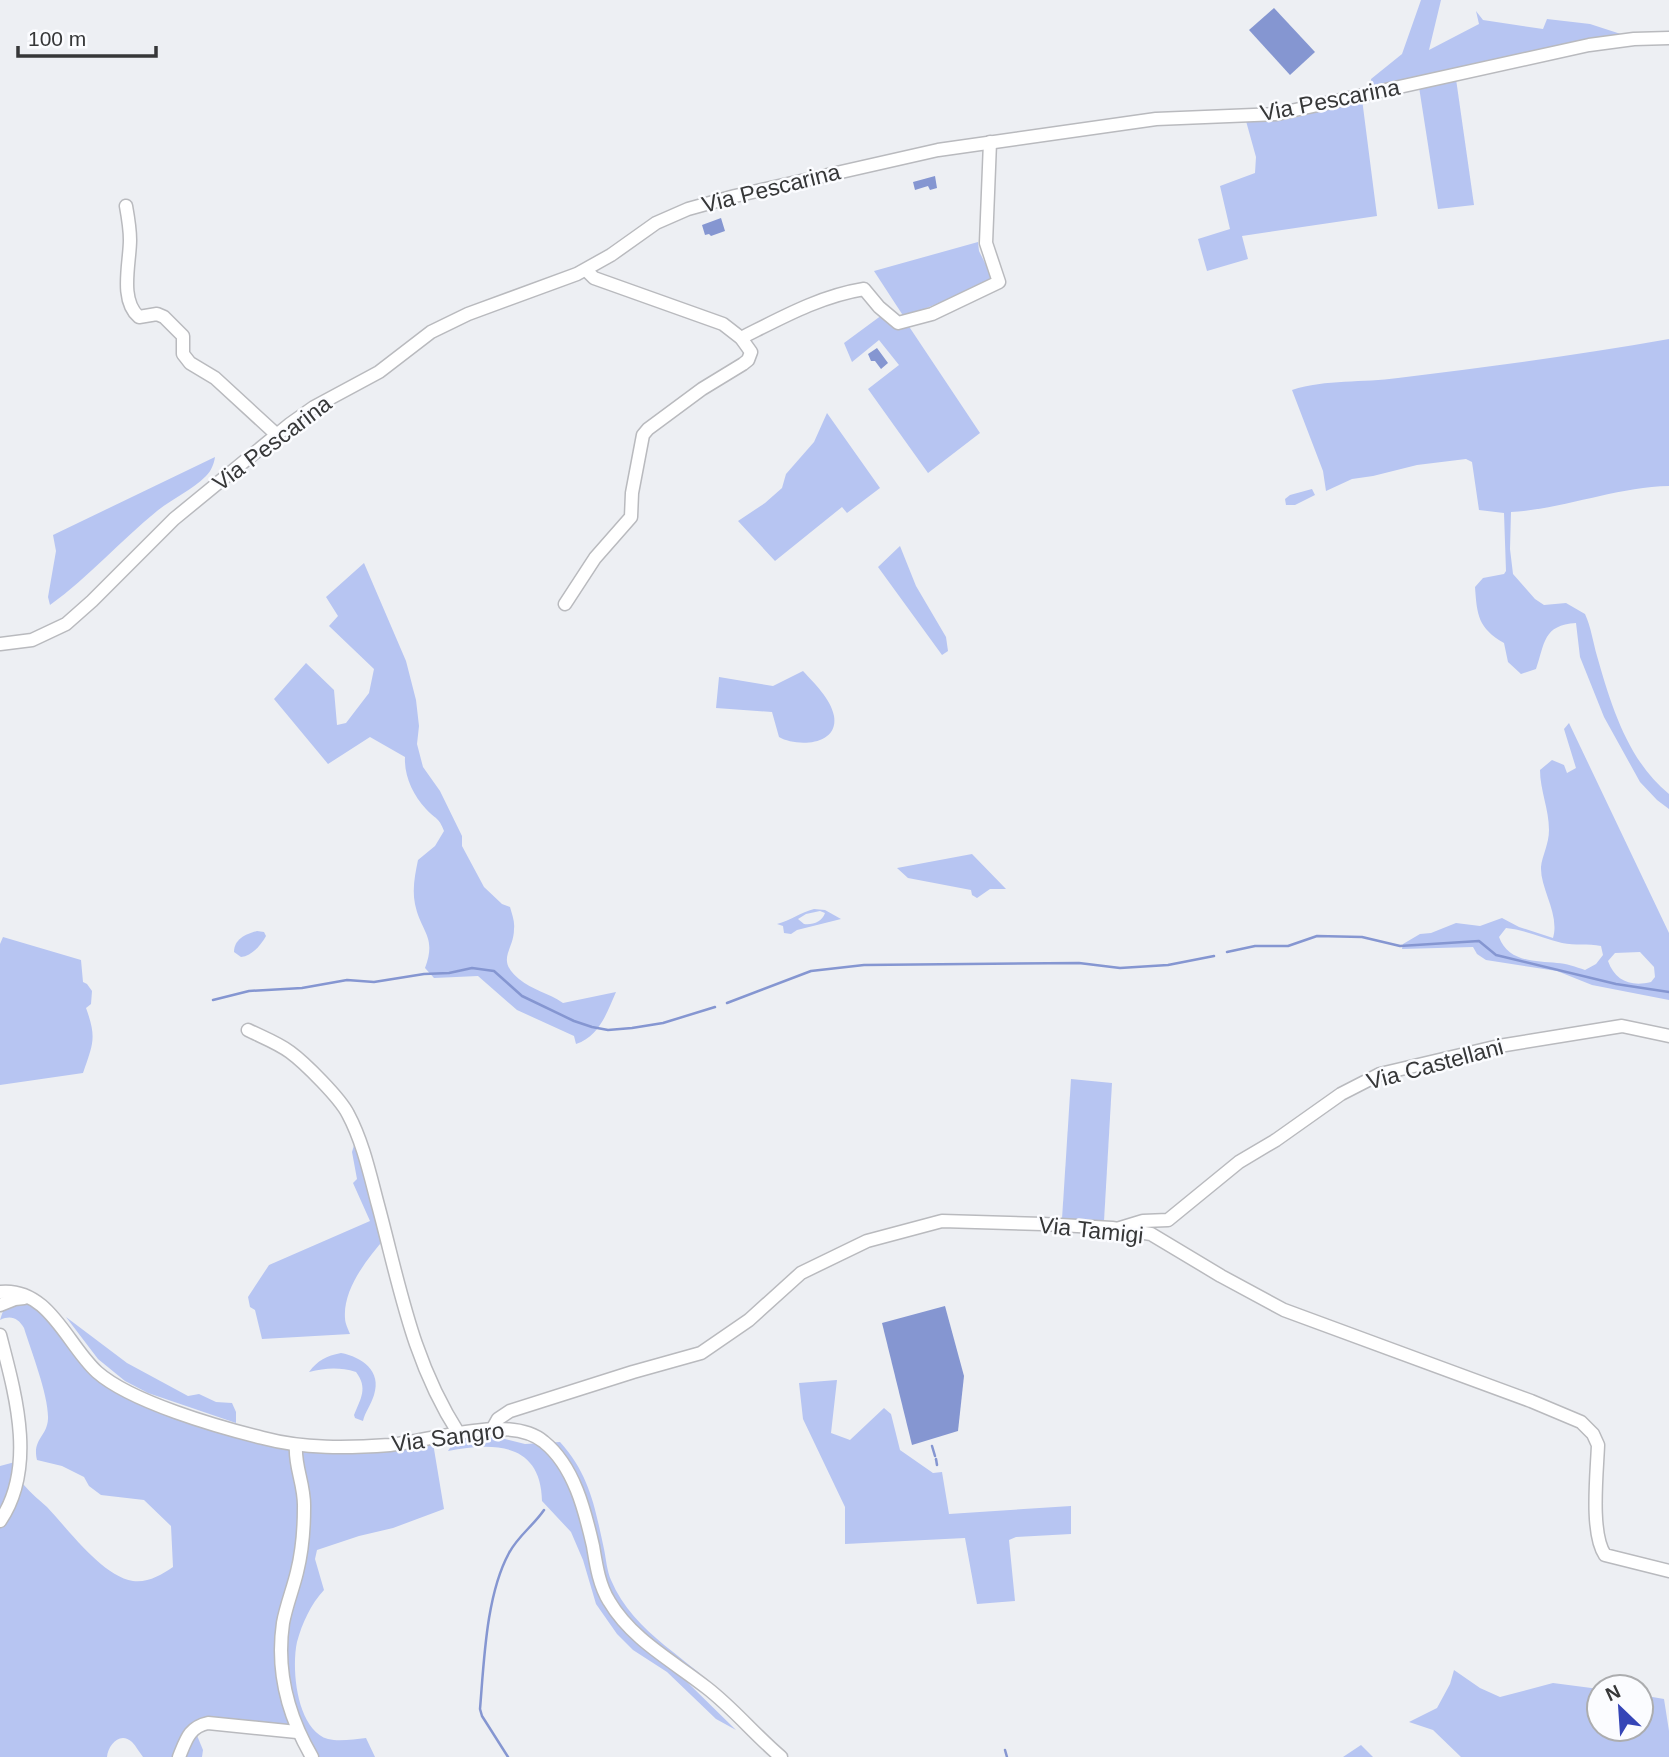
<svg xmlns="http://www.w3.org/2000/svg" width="1669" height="1757" font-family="Helvetica,sans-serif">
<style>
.green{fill:#b7c5f2;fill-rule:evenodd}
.water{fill:#8596d1}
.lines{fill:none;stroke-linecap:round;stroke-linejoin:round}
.stream{stroke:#8596d1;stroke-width:2.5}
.minor-casing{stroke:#b9babe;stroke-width:15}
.minor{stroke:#fff;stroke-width:12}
.labels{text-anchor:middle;stroke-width:5;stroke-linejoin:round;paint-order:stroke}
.street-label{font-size:23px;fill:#363738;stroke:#fbfcff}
</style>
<rect width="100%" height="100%" fill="#edeff3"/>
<g class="green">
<polygon points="1421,0 1441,0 1429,50 1479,24 1476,11 1483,20 1543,29 1547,19 1590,24 1627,36 1370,89 1371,79 1402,54"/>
<polygon points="1456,79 1474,205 1438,209 1419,87"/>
<polygon points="1362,99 1377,216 1242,236 1248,259 1207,271 1198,239 1230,229 1220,186 1255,173 1256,157 1246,121 1290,119"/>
<polygon points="978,242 979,251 994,281 904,317 874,271"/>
<polygon points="882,315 908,325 980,433 928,473 868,389 899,365 879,340 852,362 844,343"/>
<path d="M1669 339V486C1616 487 1564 509 1511 512L1510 549 1513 574 1535 599 1544 605 1566 603 1585 614C1591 627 1593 642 1597 656 1611 705 1628 761 1669 794V809L1657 800 1640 782 1604 717 1580 657 1576 623C1543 625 1545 643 1536 669L1521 674 1508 662 1504 643C1478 628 1477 615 1475 587L1483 578 1504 574 1506 571 1504 513 1479 510 1472 462 1466 459 1417 465 1373 476 1352 479 1326 491 1323 471 1292 390C1326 379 1363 383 1398 378 1489 367 1579 355 1669 339Z"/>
<polygon points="827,413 880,488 847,513 842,507 775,561 738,521 765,503 782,488 786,474 814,442"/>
<path d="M215 457C214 464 211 471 206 476 192 490 172 499 157 511 120 541 89 577 50 605L48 597 56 551 53 535Z"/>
<polygon points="1312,489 1315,495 1295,505 1286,505 1285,499 1290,495"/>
<polygon points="900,546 916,586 946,637 948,651 942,655 878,567"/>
<path d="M364 563 406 661 416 700 419 726 417 744 423 767 440 791 462 836V846L484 887 502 904 510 907C512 914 515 922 514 929 514 951 495 959 519 979 532 990 549 993 563 1003L616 992C607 1012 600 1036 576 1044L574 1036 517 1010 478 976 434 978 425 968C437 936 421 933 415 904 412 889 415 875 418 860L435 846 444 831C439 817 435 819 426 809 413 795 404 776 405 757L370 737 328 764 274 699 306 663 334 690 337 725 346 723 369 693 374 669 329 626 338 616 326 597Z"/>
<path d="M803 671C814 683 831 699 834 716 839 746 796 747 779 737L772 712 716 708 719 677 773 686Z"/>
<path d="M1569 723 1669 933V1000L1592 985 1557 971 1486 960 1477 954 1473 947 1402 949 1403 944 1420 934 1431 933 1456 923 1480 926 1502 918 1519 927 1553 938C1560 914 1540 889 1541 867 1542 856 1549 844 1549 830 1549 809 1540 790 1540 770L1552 760 1564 765 1567 773 1576 768 1564 729ZM1506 928C1526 930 1542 938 1562 943 1575 946 1588 943 1601 946L1603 955 1596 964 1585 970C1576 967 1566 963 1557 963 1535 961 1508 962 1499 937ZM1640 952 1654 967 1655 977 1651 982C1631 987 1615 981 1608 961L1615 953Z"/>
<polygon points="972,854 1006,889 990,889 977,898 972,895 971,890 908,878 897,868"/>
<path d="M814 909 825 910 841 919 797 930 791 934 784 933 783 926 777 924C790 921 801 912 814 909ZM820 911 825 913C822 922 813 925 804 924L798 919 806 914Z"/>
<path d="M257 931 264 932 266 936C261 945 252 956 241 957L234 952C234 939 246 934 257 931Z"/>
<path d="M3 937 81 960 83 982 87 984 92 991 91 1004 86 1008C97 1038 93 1044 83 1073L0 1085V944Z"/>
<polygon points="1071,1079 1112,1083 1104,1221 1062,1219"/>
<path d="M355 1142 385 1238C367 1259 343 1289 345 1318 345 1323 348 1329 350 1334L262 1339 255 1310 250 1307 248 1297 269 1265 370 1221 353 1183 357 1179 352 1152Z"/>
<path d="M22 1301 41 1312 75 1355 100 1380 299 1448 433 1443 444 1509 393 1528 359 1536 317 1550 315 1559 324 1590C311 1604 302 1623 297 1642 291 1669 297 1730 328 1739 340 1742 354 1739 366 1738L375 1757H315L297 1728 195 1722 186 1728 176 1757H143C139 1752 136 1746 132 1742 120 1731 108 1745 107 1757H0V1527L20 1480C28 1491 37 1498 47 1507 68 1529 102 1576 133 1581 148 1583 161 1575 173 1567L171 1526 144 1500 101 1495 89 1486 84 1477 62 1466 37 1460C32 1439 47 1437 48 1419 49 1396 31 1351 24 1328 18 1318 11 1315 0 1320L3 1311Z"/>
<polygon points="66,1317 127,1363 188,1396 199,1394 216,1402 232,1403 236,1412 236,1423 148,1393 125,1381 98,1359"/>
<path d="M341 1353C362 1357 382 1371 374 1395 371 1405 365 1412 363 1421L355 1418 354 1415C361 1398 368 1388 356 1372 339 1367 326 1368 309 1372 318 1360 326 1356 341 1353Z"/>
<polygon points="837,1380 831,1433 850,1440 884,1408 891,1414 900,1450 933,1473 942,1472 949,1514 1071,1506 1071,1534 1016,1537 1009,1540 1015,1601 977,1604 965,1538 845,1544 845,1507 803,1419 799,1383"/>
<path d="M489 1435 525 1444 560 1442C590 1475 595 1508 604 1549 606 1559 607 1571 611 1580 634 1635 692 1659 729 1701L636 1629 594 1577 662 1662 683 1678 736 1730 716 1719 667 1672 633 1650 617 1634 596 1604 583 1560 571 1532 542 1501C541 1442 493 1442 448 1451L455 1440Z"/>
<polygon points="15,1462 6,1501 0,1511 0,1466"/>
<polygon points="1454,1670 1480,1688 1500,1697 1553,1683 1599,1689 1599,1729 1641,1729 1641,1695 1664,1699 1669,1731 1669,1757 1461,1757 1433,1730 1409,1722 1437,1708 1450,1684"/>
<polygon points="196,1733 203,1750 202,1757 182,1757"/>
<polygon points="1361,1745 1373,1757 1343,1757"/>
</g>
<g class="water">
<polygon points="1274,8 1315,52 1290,75 1249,30"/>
<polygon points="935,176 937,188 930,190 928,186 915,190 913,182"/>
<polygon points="721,218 725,231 711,236 709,234 705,235 702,225"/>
<polygon points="877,348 888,363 881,369 875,361 871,361 868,354"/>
<polygon points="945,1306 964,1376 958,1431 912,1445 882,1323"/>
</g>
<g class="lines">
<g class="stream">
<polyline points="1227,952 1255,946 1288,946 1317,936 1362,937 1400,946 1479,941 1496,955 1616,984 1669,992"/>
<polyline points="213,1000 249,991 302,988 347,980 374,982 424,974 449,973 472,968 494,971 522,996 574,1021 592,1027 608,1030 632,1028 663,1023 715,1007"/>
<polyline points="727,1003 811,971 864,965 1079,963 1120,968 1168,965 1214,956"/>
<polyline points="932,1446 935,1456"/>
<polyline points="936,1459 937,1465"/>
<polyline points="1005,1750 1007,1757"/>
<path d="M508 1757 482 1716 480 1709C484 1662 486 1595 509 1553 518 1536 533 1526 544 1510"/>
</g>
<defs>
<g id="minor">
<path d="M126 206C128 217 130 229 130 240 130 263 119 300 139 317L157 314 164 317 183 336V354L190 363 215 378 277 435"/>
<path d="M741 338C781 318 820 296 864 289L879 307 898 323 932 314 999 282 986 243 990 142"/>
<polyline points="565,604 595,558 631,517 632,493 643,435 648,429 702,389 743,364 748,360 751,352 741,338 723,324 594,278 586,270"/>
<polyline points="0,644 32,640 66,624 92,601 174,519 290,424 314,407 379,372 431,332 468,314 577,274 611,255 656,223 688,209 735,196 938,150 1156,119 1277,114 1589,45 1634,39 1669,38"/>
<path d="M248 1030C262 1037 278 1043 290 1052 305 1063 340 1098 348 1114 363 1142 370 1175 378 1205 400 1287 412 1361 459 1434"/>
<polyline points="1120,1228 1143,1221 1168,1220 1239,1162 1276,1140 1341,1094 1380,1074 1499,1046 1622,1026 1669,1036"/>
<path d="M0 1292C49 1287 67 1345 97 1372 131 1402 218 1427 263 1438 304 1449 348 1448 390 1445 432 1441 510 1413 544 1442 574 1466 585 1511 593 1546 596 1564 599 1585 609 1601 632 1640 673 1661 707 1688 734 1709 755 1735 781 1757"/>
<polyline points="0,1305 15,1299 24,1298"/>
<path d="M0 1335C15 1393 37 1467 0 1521"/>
<path d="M493 1428 498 1419 510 1411 633 1372 701 1353 749 1320 801 1273 867 1241 942 1221 1043 1224 1112 1228 1151 1234 1221 1276 1284 1310 1531 1401 1581 1422 1593 1434 1598 1445C1597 1473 1590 1533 1605 1555L1669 1571"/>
<path d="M296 1445C294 1466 305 1485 304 1508 304 1528 302 1552 297 1572 293 1589 286 1606 283 1623 276 1671 288 1716 312 1757"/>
<path d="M179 1757C186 1740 189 1727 208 1723L297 1732"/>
</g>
</defs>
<use href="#minor" class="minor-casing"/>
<use href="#minor" class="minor"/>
</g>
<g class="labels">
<g class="street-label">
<text transform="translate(1330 100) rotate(-11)" y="8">Via Pescarina</text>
<text transform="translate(771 188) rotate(-14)" y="8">Via Pescarina</text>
<text transform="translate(272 443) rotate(-37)" y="8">Via Pescarina</text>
<text transform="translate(1435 1064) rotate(-15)" y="8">Via Castellani</text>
<text transform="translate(1091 1230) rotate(6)" y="8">Via Tamigi</text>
<text transform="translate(448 1437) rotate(-7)" y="8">Via Sangro</text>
</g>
</g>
<g transform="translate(1620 1708) rotate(335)"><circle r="33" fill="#fbfcff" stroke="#acadaf" stroke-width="2"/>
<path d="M0-5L12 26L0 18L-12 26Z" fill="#3545b7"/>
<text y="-10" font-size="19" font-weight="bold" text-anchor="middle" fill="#363738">N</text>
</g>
<path d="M18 46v10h138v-10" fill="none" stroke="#363738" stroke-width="3.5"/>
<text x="28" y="46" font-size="21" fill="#363738" stroke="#fbfcff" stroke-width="5" paint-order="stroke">100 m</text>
</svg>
